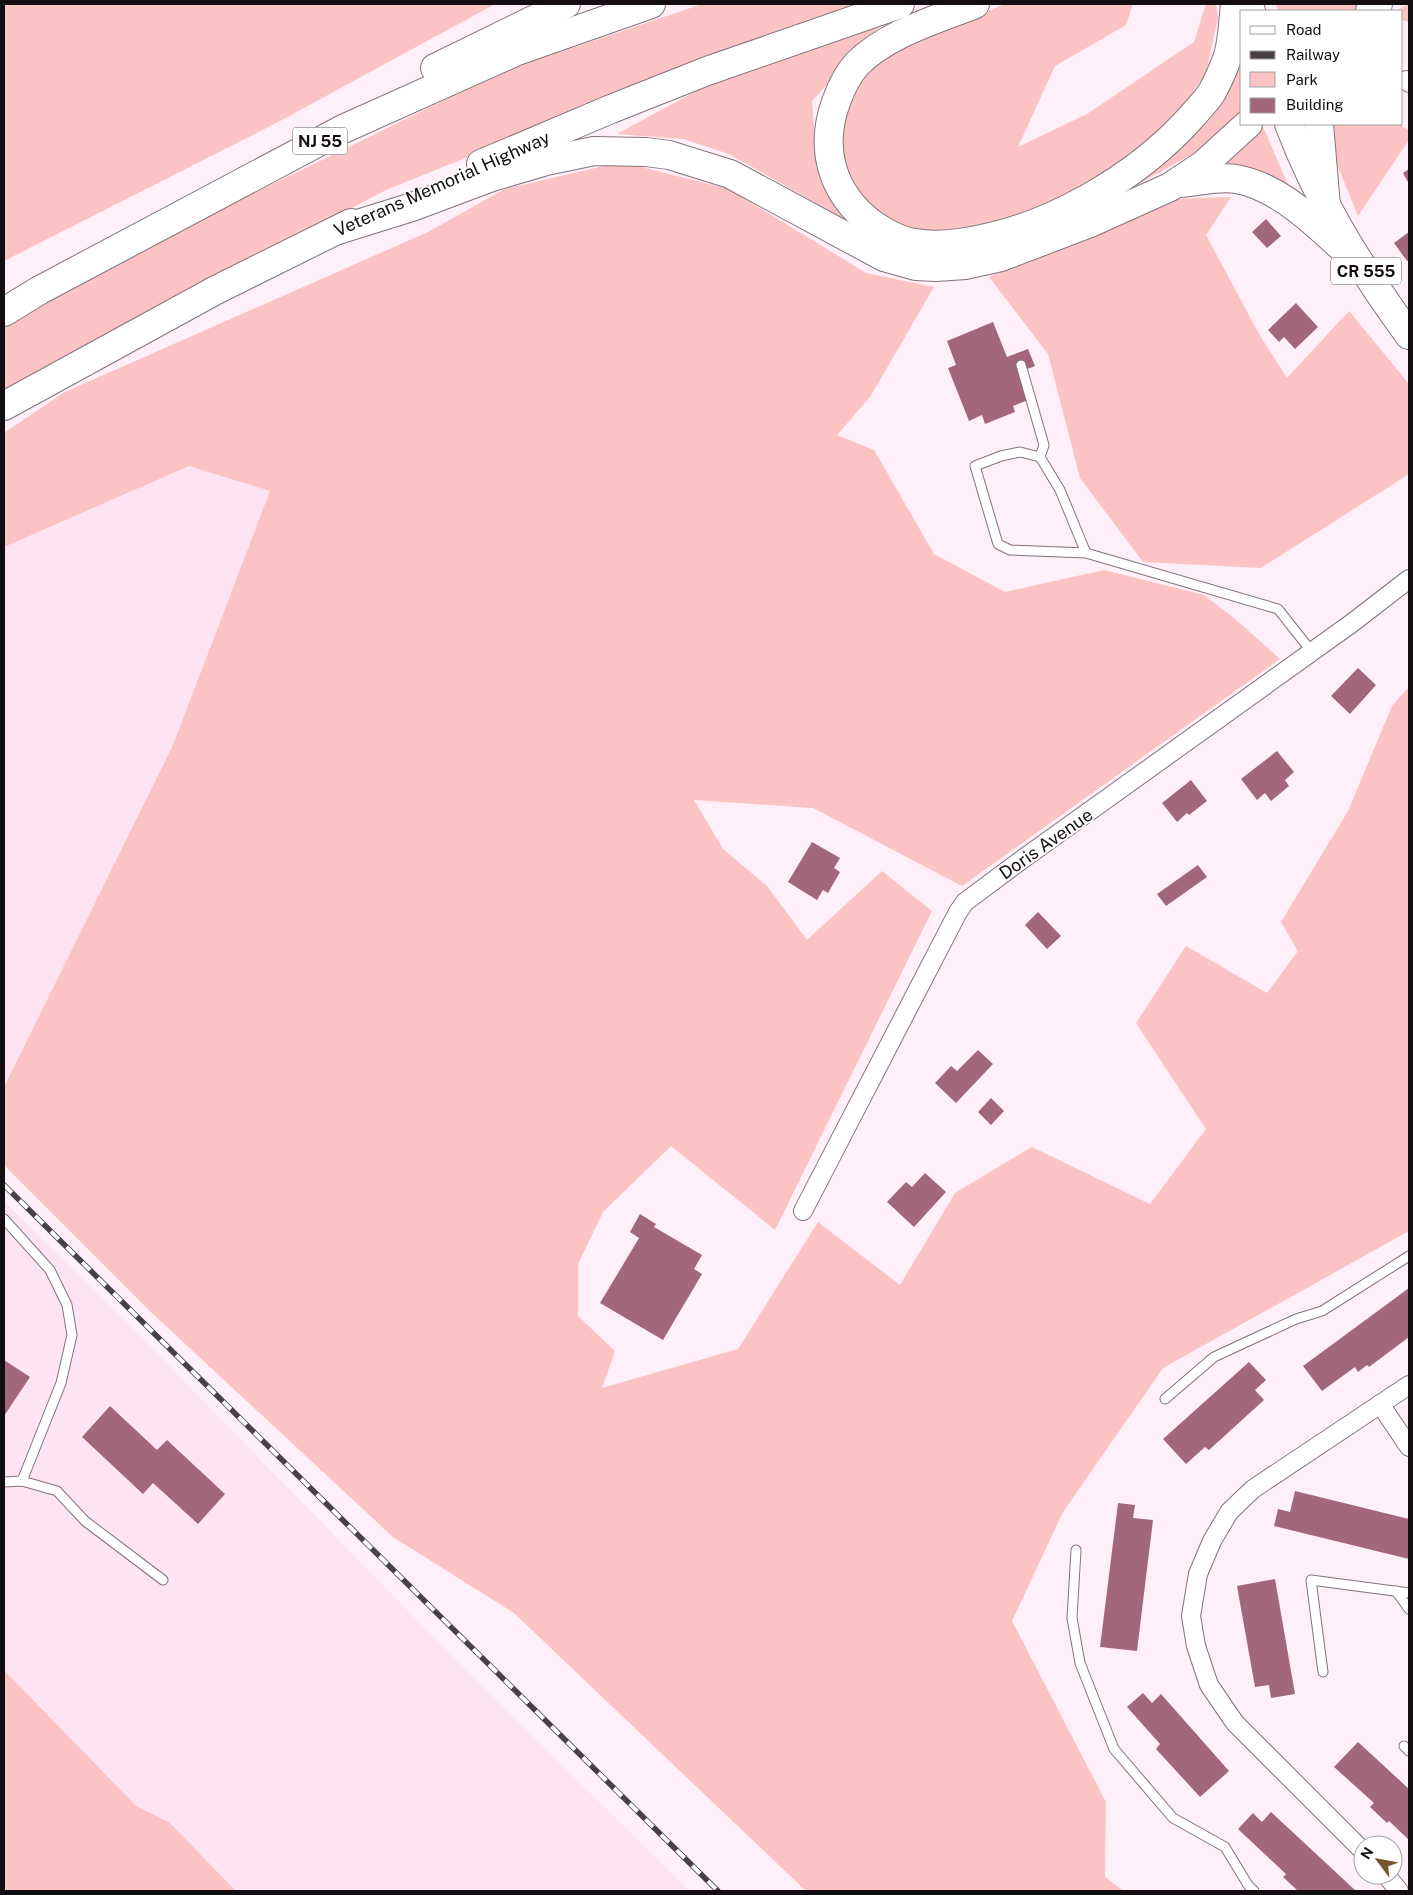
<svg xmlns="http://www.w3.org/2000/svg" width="1413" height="1895" font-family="'Public Sans',sans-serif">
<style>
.built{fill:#fee3f3}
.green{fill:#fcc3c4}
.building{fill:#a2677a}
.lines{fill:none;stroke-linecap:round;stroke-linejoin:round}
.service-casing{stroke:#83727c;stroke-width:11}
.minor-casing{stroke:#83727c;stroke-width:20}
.primary-casing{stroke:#83727c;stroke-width:30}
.motorway-casing{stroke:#83727c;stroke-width:30}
.service{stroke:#fff;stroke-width:9}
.minor{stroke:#fff;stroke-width:18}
.primary{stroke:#fff;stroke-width:28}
.motorway{stroke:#fff;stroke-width:28}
.rail-casing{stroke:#484045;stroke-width:5.5}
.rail{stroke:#fff;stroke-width:4;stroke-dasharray:11;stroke-linecap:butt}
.labels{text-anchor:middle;stroke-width:4;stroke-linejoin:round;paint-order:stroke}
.shield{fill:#fff;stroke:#5a5659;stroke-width:1}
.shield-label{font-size:16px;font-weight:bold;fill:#140e12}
.street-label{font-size:18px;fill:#140e12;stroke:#fff}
</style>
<rect width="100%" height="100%" fill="#ffeff8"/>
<g class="built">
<polygon points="189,466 270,491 173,745 4,1087 4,547"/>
<polygon points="4,1201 137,1333 486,1691 690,1891 236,1891 170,1822 136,1806 4,1670"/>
</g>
<g class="green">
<polygon points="4,4 495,4 282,120 4,261"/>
<polygon points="702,4 875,4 698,64 386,190 47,369 4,396 4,326 81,278 504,71"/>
<polygon points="1005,4 1133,4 1126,25 1055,66 1018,147 1087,114 1194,42 1206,4 1216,4 1218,18 1206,73 1171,123 1094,182 1017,219 951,234 891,224 850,186 838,142 847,96 868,66 895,49"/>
<polygon points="1276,4 1370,4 1361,11 1278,11"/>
<polygon points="1409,4 1409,22 1402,20 1402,11 1396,11"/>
<polygon points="880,26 812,101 817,169 858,227 729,154 683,139 617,134 724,76"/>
<polygon points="1239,59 1242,71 1242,115 1208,145 1112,199"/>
<polygon points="1257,124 1262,124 1290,190 1252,168 1223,165"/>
<polygon points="1331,124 1399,124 1409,131 1409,140 1358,216 1330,147"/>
<polygon points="621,162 729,189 866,273 934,287 870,397 837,435 874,450 934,554 1005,592 1104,570 1204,595 1234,618 1280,659 962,886 813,808 694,800 723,849 767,886 807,940 882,871 932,911 775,1230 671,1146 603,1212 578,1264 578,1316 615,1351 602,1388 738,1349 818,1222 900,1285 955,1193 1032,1147 1150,1204 1206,1129 1136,1023 1186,946 1267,993 1298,951 1281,922 1348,811 1392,706 1409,687 1409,1231 1163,1368 1063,1512 1012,1621 1106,1802 1105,1877 1124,1891 806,1891 514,1613 393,1537 153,1314 4,1165 4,1087 173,745 270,491 189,466 4,547 4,433 65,392 428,232 505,189"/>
<polygon points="1231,197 1206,235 1259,334 1287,378 1349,311 1409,384 1409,474 1261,568 1143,562 1080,478 1048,354 989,277 1163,199"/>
<polygon points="4,1670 136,1806 169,1822 236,1891 4,1891"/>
</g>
<g class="building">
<polygon points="1409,169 1409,184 1403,173"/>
<polygon points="1266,219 1281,236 1267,248 1252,232"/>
<polygon points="1409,232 1409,260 1407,261 1394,243"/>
<polygon points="1296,303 1318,327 1295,349 1284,337 1279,342 1268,330"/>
<polygon points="993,322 1007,357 1028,349 1035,366 1020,372 1031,399 1013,406 1015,412 985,424 982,415 969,421 948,368 956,365 947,341"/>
<polygon points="1358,668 1376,685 1350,714 1331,696"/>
<polygon points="1277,751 1294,772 1285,780 1289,786 1271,801 1265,793 1257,800 1241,779"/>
<polygon points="1191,780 1207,801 1189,815 1187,813 1177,822 1162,803"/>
<polygon points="812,842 840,858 834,868 840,872 828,893 823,890 817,900 788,882"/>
<polygon points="1198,865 1207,877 1166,906 1157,894"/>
<polygon points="1038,912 1061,936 1047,949 1025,925"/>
<polygon points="978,1050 993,1064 956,1103 935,1083 951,1066 957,1071"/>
<polygon points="991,1098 1004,1111 991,1125 978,1112"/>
<polygon points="925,1173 946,1192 914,1227 887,1202 906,1182 912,1187"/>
<polygon points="640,1214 656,1224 654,1227 702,1255 694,1269 702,1274 663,1340 600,1303 639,1238 630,1232"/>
<polygon points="1409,1288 1409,1337 1369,1367 1367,1365 1358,1372 1355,1367 1322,1391 1303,1366"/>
<polygon points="4,1360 30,1377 4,1416"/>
<polygon points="1249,1362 1266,1380 1255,1390 1264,1400 1209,1450 1205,1447 1186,1464 1163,1439"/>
<polygon points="110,1406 157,1450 167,1440 225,1494 198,1524 153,1483 143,1494 82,1437"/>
<polygon points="1295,1491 1409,1519 1409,1559 1274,1526 1278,1509 1290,1512"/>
<polygon points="1118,1503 1135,1505 1133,1518 1153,1520 1137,1651 1100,1647"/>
<polygon points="1275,1579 1295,1694 1271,1698 1269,1685 1255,1687 1237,1586"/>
<polygon points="1143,1693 1152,1703 1161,1694 1229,1771 1200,1797 1156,1749 1160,1744 1127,1707"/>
<polygon points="1358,1742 1409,1789 1409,1840 1389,1821 1387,1823 1370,1807 1374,1803 1334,1767"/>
<polygon points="1271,1812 1356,1891 1298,1891 1283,1877 1286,1874 1238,1829 1253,1813 1262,1822"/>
</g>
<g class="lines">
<defs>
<g id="service">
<polyline points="1021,365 1044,445 1040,457"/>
<polyline points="1086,553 1010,550 998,544 975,466 1001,456 1020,452 1040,457 1060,490 1086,553 1278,609 1312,652"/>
<polyline points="4,1219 50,1270 67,1305 72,1335 61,1383 22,1481"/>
<polyline points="1165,1399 1214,1357 1296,1319 1322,1311 1409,1256"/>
<polyline points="4,1482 22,1481 57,1491 85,1521 163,1580"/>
<polyline points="1076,1550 1072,1618 1080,1663 1114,1749 1173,1818 1225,1847 1248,1885 1254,1891"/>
<polyline points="1396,1591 1409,1609"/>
<polyline points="1323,1672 1311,1580 1409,1593"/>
<polyline points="1404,1746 1409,1751"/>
</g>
<g id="minor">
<polyline points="1406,80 1409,83"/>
<polyline points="803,1211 958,912 965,902 1020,861 1352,623 1409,579"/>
<polyline points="1380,1404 1409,1447"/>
<polyline points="1363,1851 1235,1723 1209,1685 1196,1646 1191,1616 1198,1574 1212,1541 1229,1512 1253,1489 1409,1385"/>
<polyline points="1386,1875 1399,1891"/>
</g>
<g id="primary">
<polyline points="1248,4 1251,11"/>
<path d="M1289 124C1318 201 1361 269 1409 335"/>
</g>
<g id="motorway">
<path d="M975 4C936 20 888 33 857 64 847 75 841 88 836 102 819 149 832 193 871 223 884 232 899 241 915 243 930 246 944 245 959 243 1044 232 1137 179 1194 114 1200 107 1207 100 1212 92 1218 81 1224 67 1228 56 1233 39 1233 20 1235 4"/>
<polyline points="1370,11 1378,4"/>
<polyline points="435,68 566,4"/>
<polyline points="1319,124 1326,206"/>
<polyline points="481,164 611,109 707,71 900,4"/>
<path d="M1178 183C1198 182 1217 176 1236 179 1284 187 1327 235 1362 266"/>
<polyline points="335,231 412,207 492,177 546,161 594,151 646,152 669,155 730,174 884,257 916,266 936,267 965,265 1001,257 1090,223 1170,187 1203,165 1248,124"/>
<polyline points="4,312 40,290 343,129 517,51 651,4"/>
<polyline points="4,406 216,290 351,223"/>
</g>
</defs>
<use href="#service" class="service-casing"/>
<use href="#minor" class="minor-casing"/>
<use href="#primary" class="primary-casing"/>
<use href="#motorway" class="motorway-casing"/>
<use href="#service" class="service"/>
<use href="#minor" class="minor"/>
<use href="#primary" class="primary"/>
<use href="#motorway" class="motorway"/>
<defs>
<polyline id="rail" points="4,1185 718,1891"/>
</defs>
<use href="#rail" class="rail-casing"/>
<use href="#rail" class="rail"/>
</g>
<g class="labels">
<g class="shield">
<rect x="292.5" y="127.5" width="55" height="27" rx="4"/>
<rect x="1331" y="257.5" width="70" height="27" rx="4"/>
</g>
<g class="shield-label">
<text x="320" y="147">NJ 55</text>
<text x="1366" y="277">CR 555</text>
</g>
<g class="street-label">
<text transform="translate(442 184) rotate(-24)" y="6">Veterans Memorial Highway</text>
<text transform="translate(1046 844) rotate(-35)" y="6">Doris Avenue</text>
</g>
</g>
<rect width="1413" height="1895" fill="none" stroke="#140e12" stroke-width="10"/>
<rect x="1240" y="10" width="162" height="115" fill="#ffffff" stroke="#a19fa0"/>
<rect x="1250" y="26" width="25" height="8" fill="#ffffff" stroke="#a19fa0"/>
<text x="1286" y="35" font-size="15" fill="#140e12">Road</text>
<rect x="1250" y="51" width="25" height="8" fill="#484045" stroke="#a19fa0"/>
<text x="1286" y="60" font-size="15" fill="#140e12">Railway</text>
<rect x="1250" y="72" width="25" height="15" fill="#fcc3c4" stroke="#a19fa0"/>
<text x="1286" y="85" font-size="15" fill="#140e12">Park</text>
<rect x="1250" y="98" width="25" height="15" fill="#a2677a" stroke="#a19fa0"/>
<text x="1286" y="110" font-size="15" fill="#140e12">Building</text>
<g transform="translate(1378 1860) rotate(302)"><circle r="24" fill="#ffffff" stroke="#a19fa0"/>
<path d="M0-4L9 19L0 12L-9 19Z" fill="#77562d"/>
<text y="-8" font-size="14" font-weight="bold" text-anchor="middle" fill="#140e12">N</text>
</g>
</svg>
